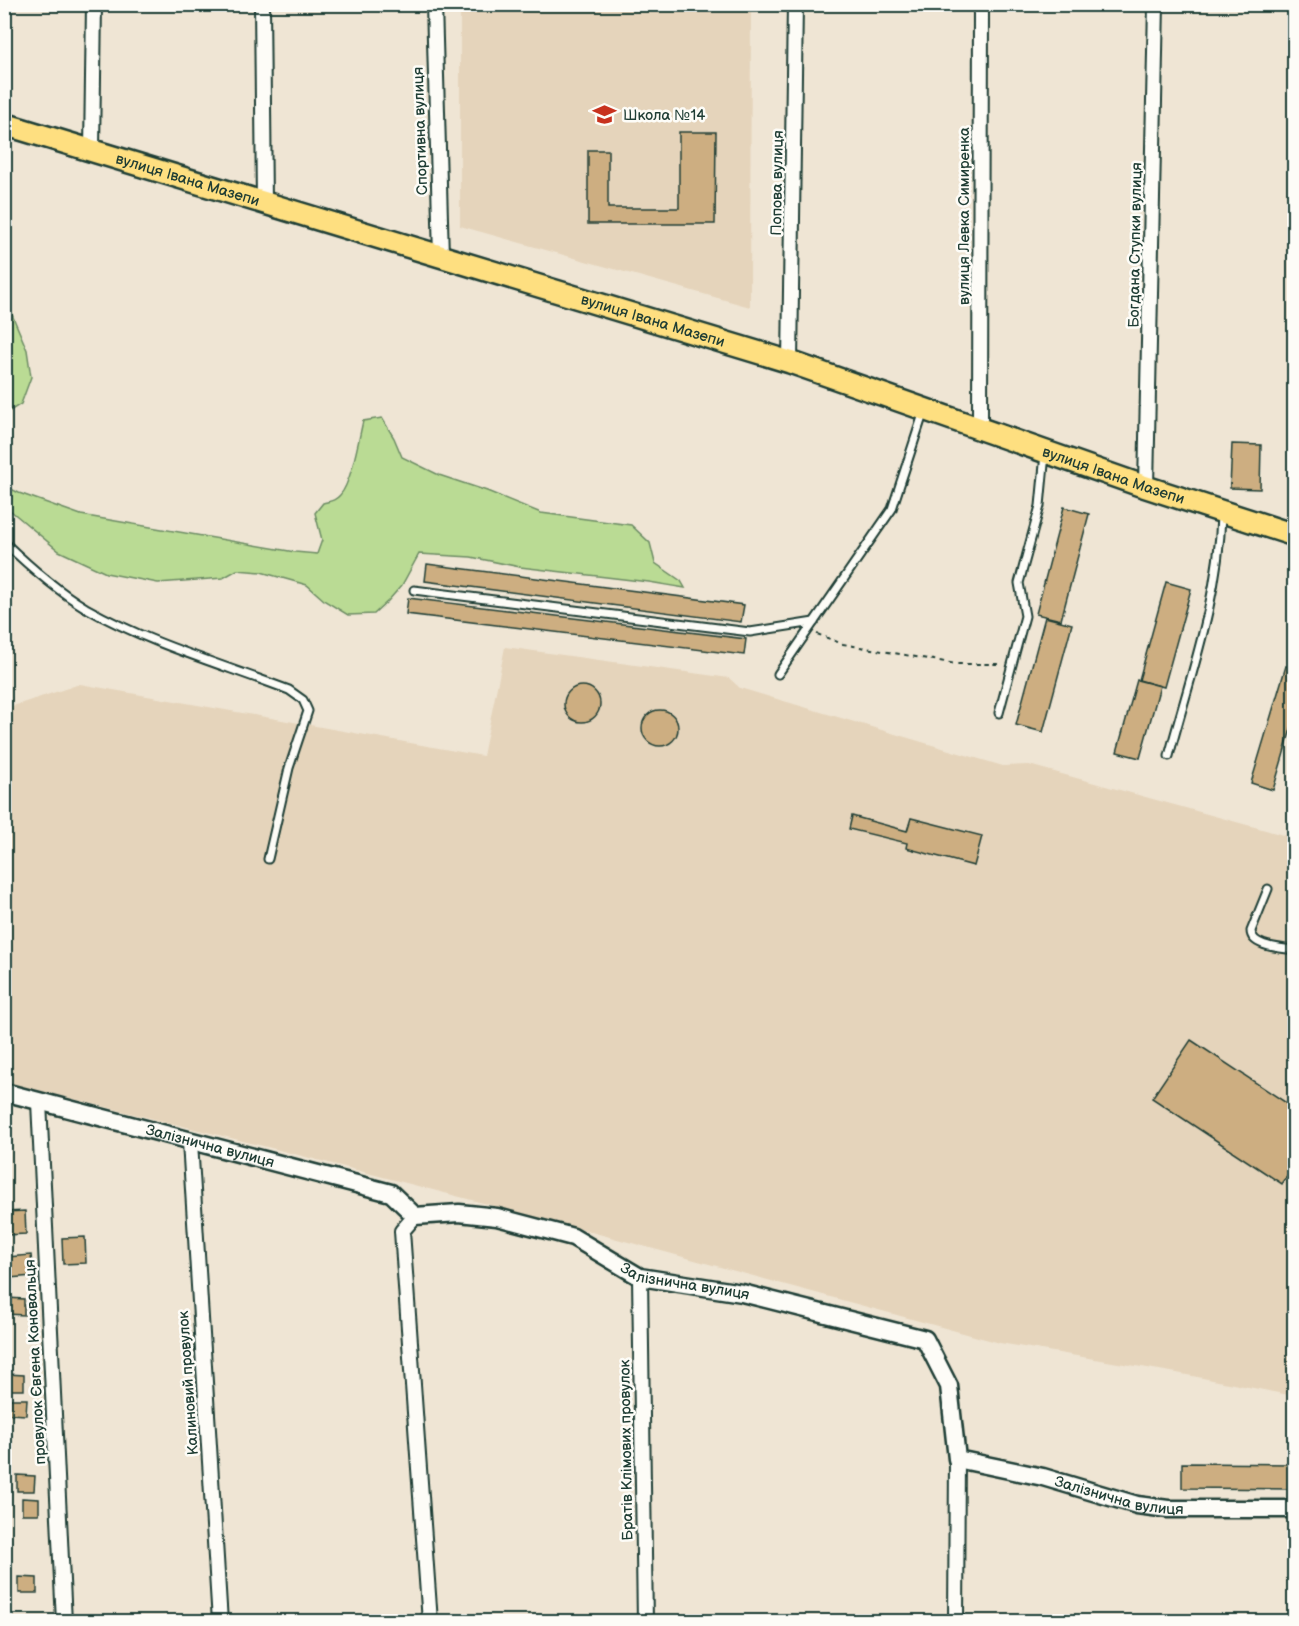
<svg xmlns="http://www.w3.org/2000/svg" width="1299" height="1626" font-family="'Balsamiq Sans',sans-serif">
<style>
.built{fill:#e5d4bb}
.green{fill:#badb94;stroke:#6c8c64;stroke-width:1.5}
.building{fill:#cdae81;stroke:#1f3d34;stroke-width:1.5}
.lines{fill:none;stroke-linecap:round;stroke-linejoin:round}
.service-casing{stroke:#1f3d34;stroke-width:11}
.minor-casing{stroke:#1f3d34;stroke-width:18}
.tertiary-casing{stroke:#1f3d34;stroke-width:21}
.primary-casing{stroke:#1f3d34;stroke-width:26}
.path{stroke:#1f3d34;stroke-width:2;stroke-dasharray:4.5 4.5;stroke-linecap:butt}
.service{stroke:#fdfcf7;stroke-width:7}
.minor{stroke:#fdfcf7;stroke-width:14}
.tertiary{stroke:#fdfcf7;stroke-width:16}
.primary{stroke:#fedf80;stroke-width:21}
.labels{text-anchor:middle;stroke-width:5;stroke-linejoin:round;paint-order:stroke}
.poi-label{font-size:15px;fill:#1f3d34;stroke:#fdfcf7;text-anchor:start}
.street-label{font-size:15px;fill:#1f3d34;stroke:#fdfcf7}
</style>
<rect width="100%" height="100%" fill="#efe5d4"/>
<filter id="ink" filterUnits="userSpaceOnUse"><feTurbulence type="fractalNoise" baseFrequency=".0167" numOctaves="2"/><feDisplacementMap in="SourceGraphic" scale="12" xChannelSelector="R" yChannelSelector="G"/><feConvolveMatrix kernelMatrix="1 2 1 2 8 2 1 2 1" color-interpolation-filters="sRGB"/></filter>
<g filter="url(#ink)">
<g class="built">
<polygon points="460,5 751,5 750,307 460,226"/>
<polygon points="505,647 729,678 740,688 1003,766 1029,765 1294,838 1294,1396 1177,1373 1000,1343 514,1211 279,1150 5,1082 4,709 80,684 483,756"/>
</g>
<g class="green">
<polygon points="5,298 27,350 31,377 21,404 5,414"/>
<path d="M382 418 394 438 402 457 439 475 487 491 541 513 631 525 650 543 655 563 681 581 685 588 649 582 520 567 471 557 419 554 402 585 388 601 374 614 348 615 325 601 307 585 261 572 237 570 223 578 158 583 106 573 59 551 5 506V486L19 493 81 515 295 552 317 554 322 540 315 513 323 503C330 501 335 501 340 495 351 484 359 438 363 421Z"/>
</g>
<g class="building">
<polygon points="679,132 716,132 715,224 588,224 588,150 608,150 608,208 679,208"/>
<polygon points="1232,444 1261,445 1260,489 1230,488"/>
<polygon points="1064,507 1089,514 1061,620 1036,614"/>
<polygon points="427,564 744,605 741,622 425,581"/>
<polygon points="1166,582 1191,589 1164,687 1139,680"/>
<polygon points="408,598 746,639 744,655 406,614"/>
<polygon points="1045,617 1072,624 1043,732 1016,725"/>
<polygon points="1286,666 1294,668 1294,719 1273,790 1251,783"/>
<polygon points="1137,680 1160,686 1140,758 1117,752"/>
<circle cx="582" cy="704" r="18"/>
<circle cx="660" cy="728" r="18"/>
<polygon points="852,816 907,831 911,818 982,836 974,866 906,848 907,843 849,829"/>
<polygon points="1191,1040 1294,1108 1294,1166 1282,1184 1152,1098"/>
<polygon points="25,1211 26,1234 6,1235 5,1212"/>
<polygon points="85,1237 86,1263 63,1264 62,1238"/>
<polygon points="31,1255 33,1276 9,1278 7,1257"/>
<polygon points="7,1298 24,1299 24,1315 7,1314"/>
<polygon points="7,1374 24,1375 24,1390 6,1390"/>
<polygon points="9,1399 27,1399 26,1415 9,1414"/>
<polygon points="1182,1463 1294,1464 1294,1489 1182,1488"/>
<polygon points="17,1475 35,1476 34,1491 17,1491"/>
<polygon points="22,1498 39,1499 39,1514 22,1514"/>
<polygon points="19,1577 37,1578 37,1593 19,1593"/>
</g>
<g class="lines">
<defs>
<g id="service">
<path d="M4 542C29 566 56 590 86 608 150 644 221 664 289 690L303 700 308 711 289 768 268 859"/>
<polyline points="414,590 750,632 814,622"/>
<polyline points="778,674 892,509 924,411"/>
<polyline points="999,713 1025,616 1019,583 1040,506 1045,454"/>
<path d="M1169 756C1190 677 1219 597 1221 515"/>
<path d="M1268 889 1251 931C1251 947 1282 948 1294 950"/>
</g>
<g id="minor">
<polyline points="262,4 264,203"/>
<polyline points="434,4 441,256"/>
<polyline points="92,150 94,4"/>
<polyline points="790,362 795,4"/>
<polyline points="980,428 981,4"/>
<polyline points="1146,487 1156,4"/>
<polyline points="39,1102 64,1622"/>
<polyline points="190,1142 220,1622"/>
<polyline points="415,1216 402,1231 430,1622"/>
<polyline points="640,1277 645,1622"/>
<polyline points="956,1622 957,1459"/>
</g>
<g id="tertiary">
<path id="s1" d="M4 1092 391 1193 415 1216 459 1213 497 1217 573 1237 640 1277 742 1293 925 1339 949 1386 957 1459 1043 1477 1137 1505 1168 1509H1294"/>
</g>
<g id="primary">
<path id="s2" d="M4 124 790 362 1140 485 1294 535"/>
</g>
</defs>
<use href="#service" class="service-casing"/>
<use href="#minor" class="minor-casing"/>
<use href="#tertiary" class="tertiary-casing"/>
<use href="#primary" class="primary-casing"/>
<polyline class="path" points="817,634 843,644 956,664 1002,664"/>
<use href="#service" class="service"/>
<use href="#minor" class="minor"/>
<use href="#tertiary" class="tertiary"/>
<use href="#primary" class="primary"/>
</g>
</g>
<defs>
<symbol id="school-bare" viewBox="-9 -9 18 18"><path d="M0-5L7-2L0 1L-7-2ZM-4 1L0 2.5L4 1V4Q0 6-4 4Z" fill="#c8321e" stroke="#fdfcf7" stroke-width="2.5" paint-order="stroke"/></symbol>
</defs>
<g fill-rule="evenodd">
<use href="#school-bare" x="588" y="98" width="33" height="33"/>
</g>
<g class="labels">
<g class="poi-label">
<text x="623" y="120">Школа №14</text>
</g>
<g class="street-label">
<text transform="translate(420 131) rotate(-92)" y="5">Спортивна вулиця</text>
<text dy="5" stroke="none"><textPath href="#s2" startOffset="192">вулиця Івана Мазепи</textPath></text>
<text transform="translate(777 183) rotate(-89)" y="5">Попова вулиця</text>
<text transform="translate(964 216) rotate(-90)" y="5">вулиця Левка Симиренка</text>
<text transform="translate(1135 245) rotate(-89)" y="5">Богдана Ступки вулиця</text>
<text dy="5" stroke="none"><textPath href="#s2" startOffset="678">вулиця Івана Мазепи</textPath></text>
<text dy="5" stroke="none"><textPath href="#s2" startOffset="1164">вулиця Івана Мазепи</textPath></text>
<text dy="5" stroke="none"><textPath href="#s1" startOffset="213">Залізнична вулиця</textPath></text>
<text dy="5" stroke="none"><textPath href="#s1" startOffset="717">Залізнична вулиця</textPath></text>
<text transform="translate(35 1362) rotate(-93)" y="5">провулок Євгена Коновальця</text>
<text transform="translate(188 1383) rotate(-94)" y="5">Калиновий провулок</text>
<text transform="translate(626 1450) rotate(-91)" y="5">Братів Клімових провулок</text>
<text dy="5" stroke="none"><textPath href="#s1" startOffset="1257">Залізнична вулиця</textPath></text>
</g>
</g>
<rect width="1299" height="1626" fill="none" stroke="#fdfcf7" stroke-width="24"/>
<rect x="12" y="12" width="1275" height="1602" fill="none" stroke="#1f3d34" stroke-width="2" filter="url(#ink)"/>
</svg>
